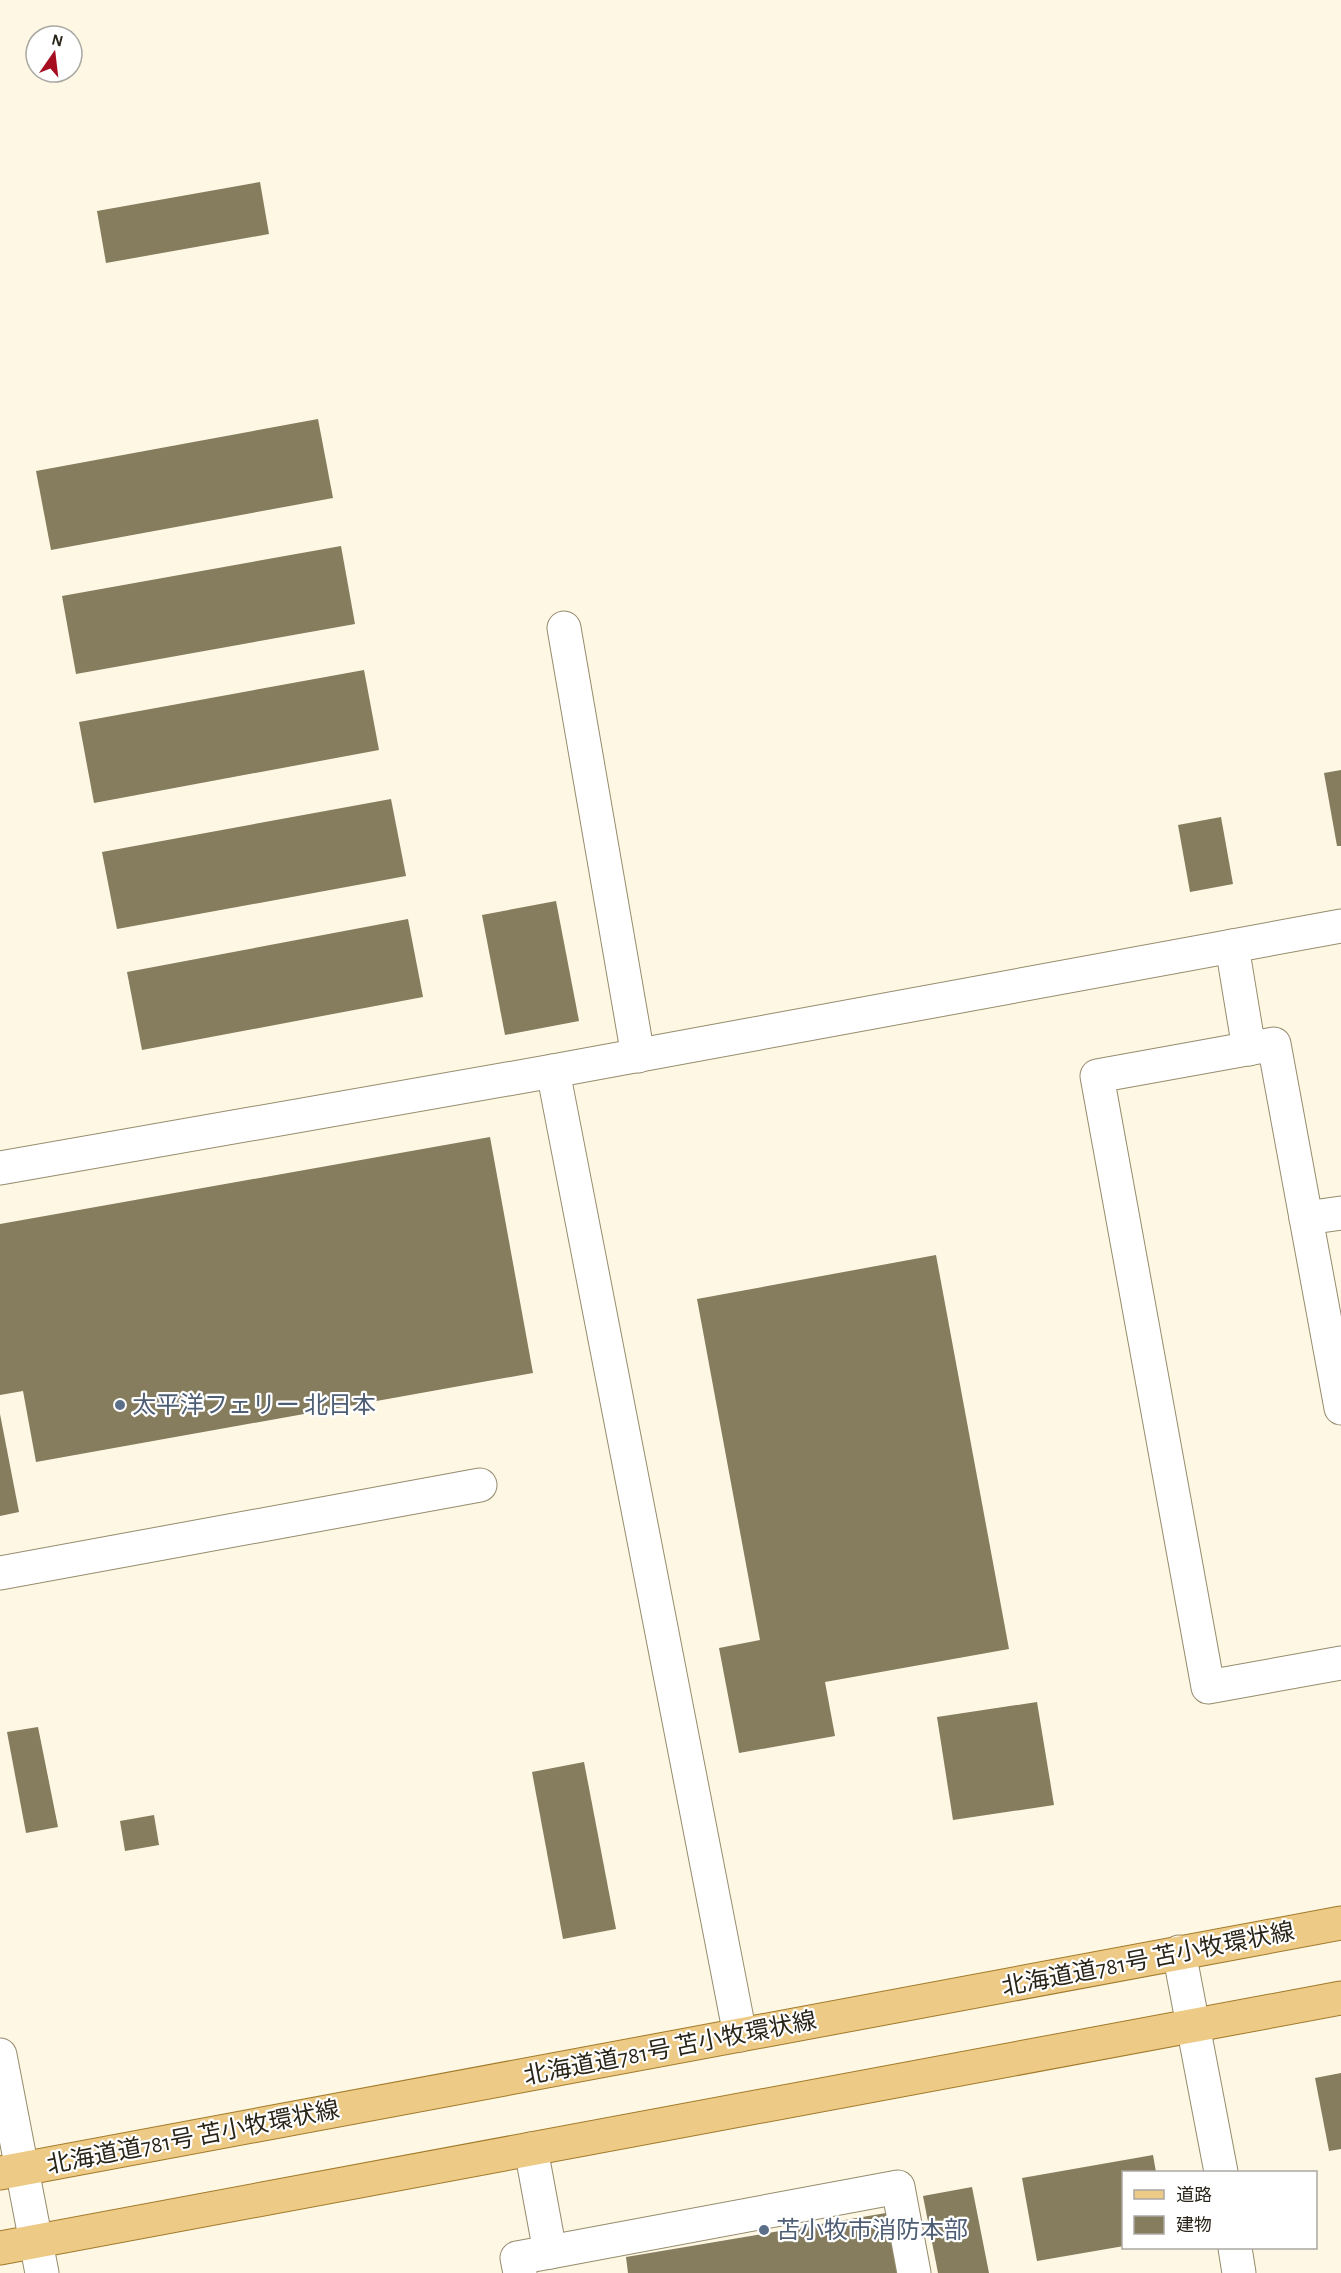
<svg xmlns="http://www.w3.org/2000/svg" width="1341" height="2273" font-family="'Alegreya Sans','Noto Sans JP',sans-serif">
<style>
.building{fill:#867c5e}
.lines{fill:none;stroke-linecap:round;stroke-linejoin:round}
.minor-casing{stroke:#968b6d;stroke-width:35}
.major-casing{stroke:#a17a2b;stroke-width:35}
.minor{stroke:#fff;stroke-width:33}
.major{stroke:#edca85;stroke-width:33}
.service-dot{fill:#5c6f8a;stroke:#fff;stroke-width:2}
.labels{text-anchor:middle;stroke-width:4.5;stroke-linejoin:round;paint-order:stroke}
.service-label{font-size:24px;fill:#4e5e75;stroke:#fff;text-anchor:start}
.street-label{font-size:24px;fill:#2a2519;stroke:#fff}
</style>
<rect width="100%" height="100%" fill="#fef7e3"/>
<g class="building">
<polygon points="260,182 269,234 106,263 97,211"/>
<polygon points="318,419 333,498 51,550 36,471"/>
<polygon points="341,546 355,624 76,674 62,596"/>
<polygon points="364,670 379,750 94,803 79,722"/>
<polygon points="1341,770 1341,846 1337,846 1324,773"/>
<polygon points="391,799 406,876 117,929 102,852"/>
<polygon points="1221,817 1233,884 1190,892 1178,825"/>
<polygon points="556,901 579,1021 505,1035 482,915"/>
<polygon points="408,919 423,997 142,1050 127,972"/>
<polygon points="490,1137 533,1373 36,1462 23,1391 0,1395 0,1224"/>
<polygon points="936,1255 1009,1649 825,1682 835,1736 739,1753 719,1648 760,1640 697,1299"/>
<polygon points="0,1414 19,1512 0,1516"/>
<polygon points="1037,1702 1054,1805 953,1820 937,1717"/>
<polygon points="38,1727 58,1827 26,1833 7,1732"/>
<polygon points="584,1762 616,1929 563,1939 532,1772"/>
<polygon points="154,1815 159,1845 125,1851 120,1821"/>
<polygon points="1341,2073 1341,2149 1329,2151 1315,2078"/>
<polygon points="1153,2155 1156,2172 1124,2172 1124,2246 1037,2261 1022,2178"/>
<polygon points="972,2187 989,2273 938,2273 923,2196"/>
<polygon points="892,2212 903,2273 628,2273 626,2257"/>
</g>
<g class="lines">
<defs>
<g id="minor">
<polyline points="564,628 638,1056"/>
<polyline points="1232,946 1249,1049"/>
<polyline points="553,1071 740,2035"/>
<polyline points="0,1168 553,1071 1341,926"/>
<polyline points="1306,1218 1341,1213"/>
<polyline points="1341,1408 1274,1044 1097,1076 1208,1687 1341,1663"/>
<polyline points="0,1573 480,1485"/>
<polyline points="1179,1952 1221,2172"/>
<polyline points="0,2055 42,2273"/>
<polyline points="1235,2248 1239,2273"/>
<polyline points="550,2252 898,2187 914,2273"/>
<polyline points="520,2273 517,2258 550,2252 531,2149"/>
</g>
<g id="major">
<polyline points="0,2173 1341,1923"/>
<polyline points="0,2248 1341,1998"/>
</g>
</defs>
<use href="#minor" class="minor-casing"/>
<use href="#major" class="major-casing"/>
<use href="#minor" class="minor"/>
<use href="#major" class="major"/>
</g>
<g class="service-dot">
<circle cx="120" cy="1405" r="6"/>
<circle cx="764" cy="2230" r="6"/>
</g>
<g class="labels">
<g class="service-label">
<text x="132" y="1413">太平洋フェリー 北日本</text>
<text x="776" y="2238">苫小牧市消防本部</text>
</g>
<g class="street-label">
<text transform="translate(1148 1959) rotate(-11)" y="8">北海道道781号 苫小牧環状線</text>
<text transform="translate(670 2048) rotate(-11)" y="8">北海道道781号 苫小牧環状線</text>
<text transform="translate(193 2137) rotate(-11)" y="8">北海道道781号 苫小牧環状線</text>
</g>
</g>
<rect x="1122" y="2171" width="195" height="78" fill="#ffffff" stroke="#aaa8a3" stroke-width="1.5"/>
<rect x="1134" y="2190" width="30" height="9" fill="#edca85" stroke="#aaa8a3" stroke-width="1.5"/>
<text x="1176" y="2201" font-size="18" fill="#2a2519">道路</text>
<rect x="1134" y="2216" width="30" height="18" fill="#867c5e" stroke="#aaa8a3" stroke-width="1.5"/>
<text x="1176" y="2231" font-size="18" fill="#2a2519">建物</text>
<g transform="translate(54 54) rotate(14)"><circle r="28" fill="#ffffff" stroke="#aaa8a3" stroke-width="1.5"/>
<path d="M0-4.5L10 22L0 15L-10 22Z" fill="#a60d21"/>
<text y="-9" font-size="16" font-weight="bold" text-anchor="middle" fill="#2a2519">N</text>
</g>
</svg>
